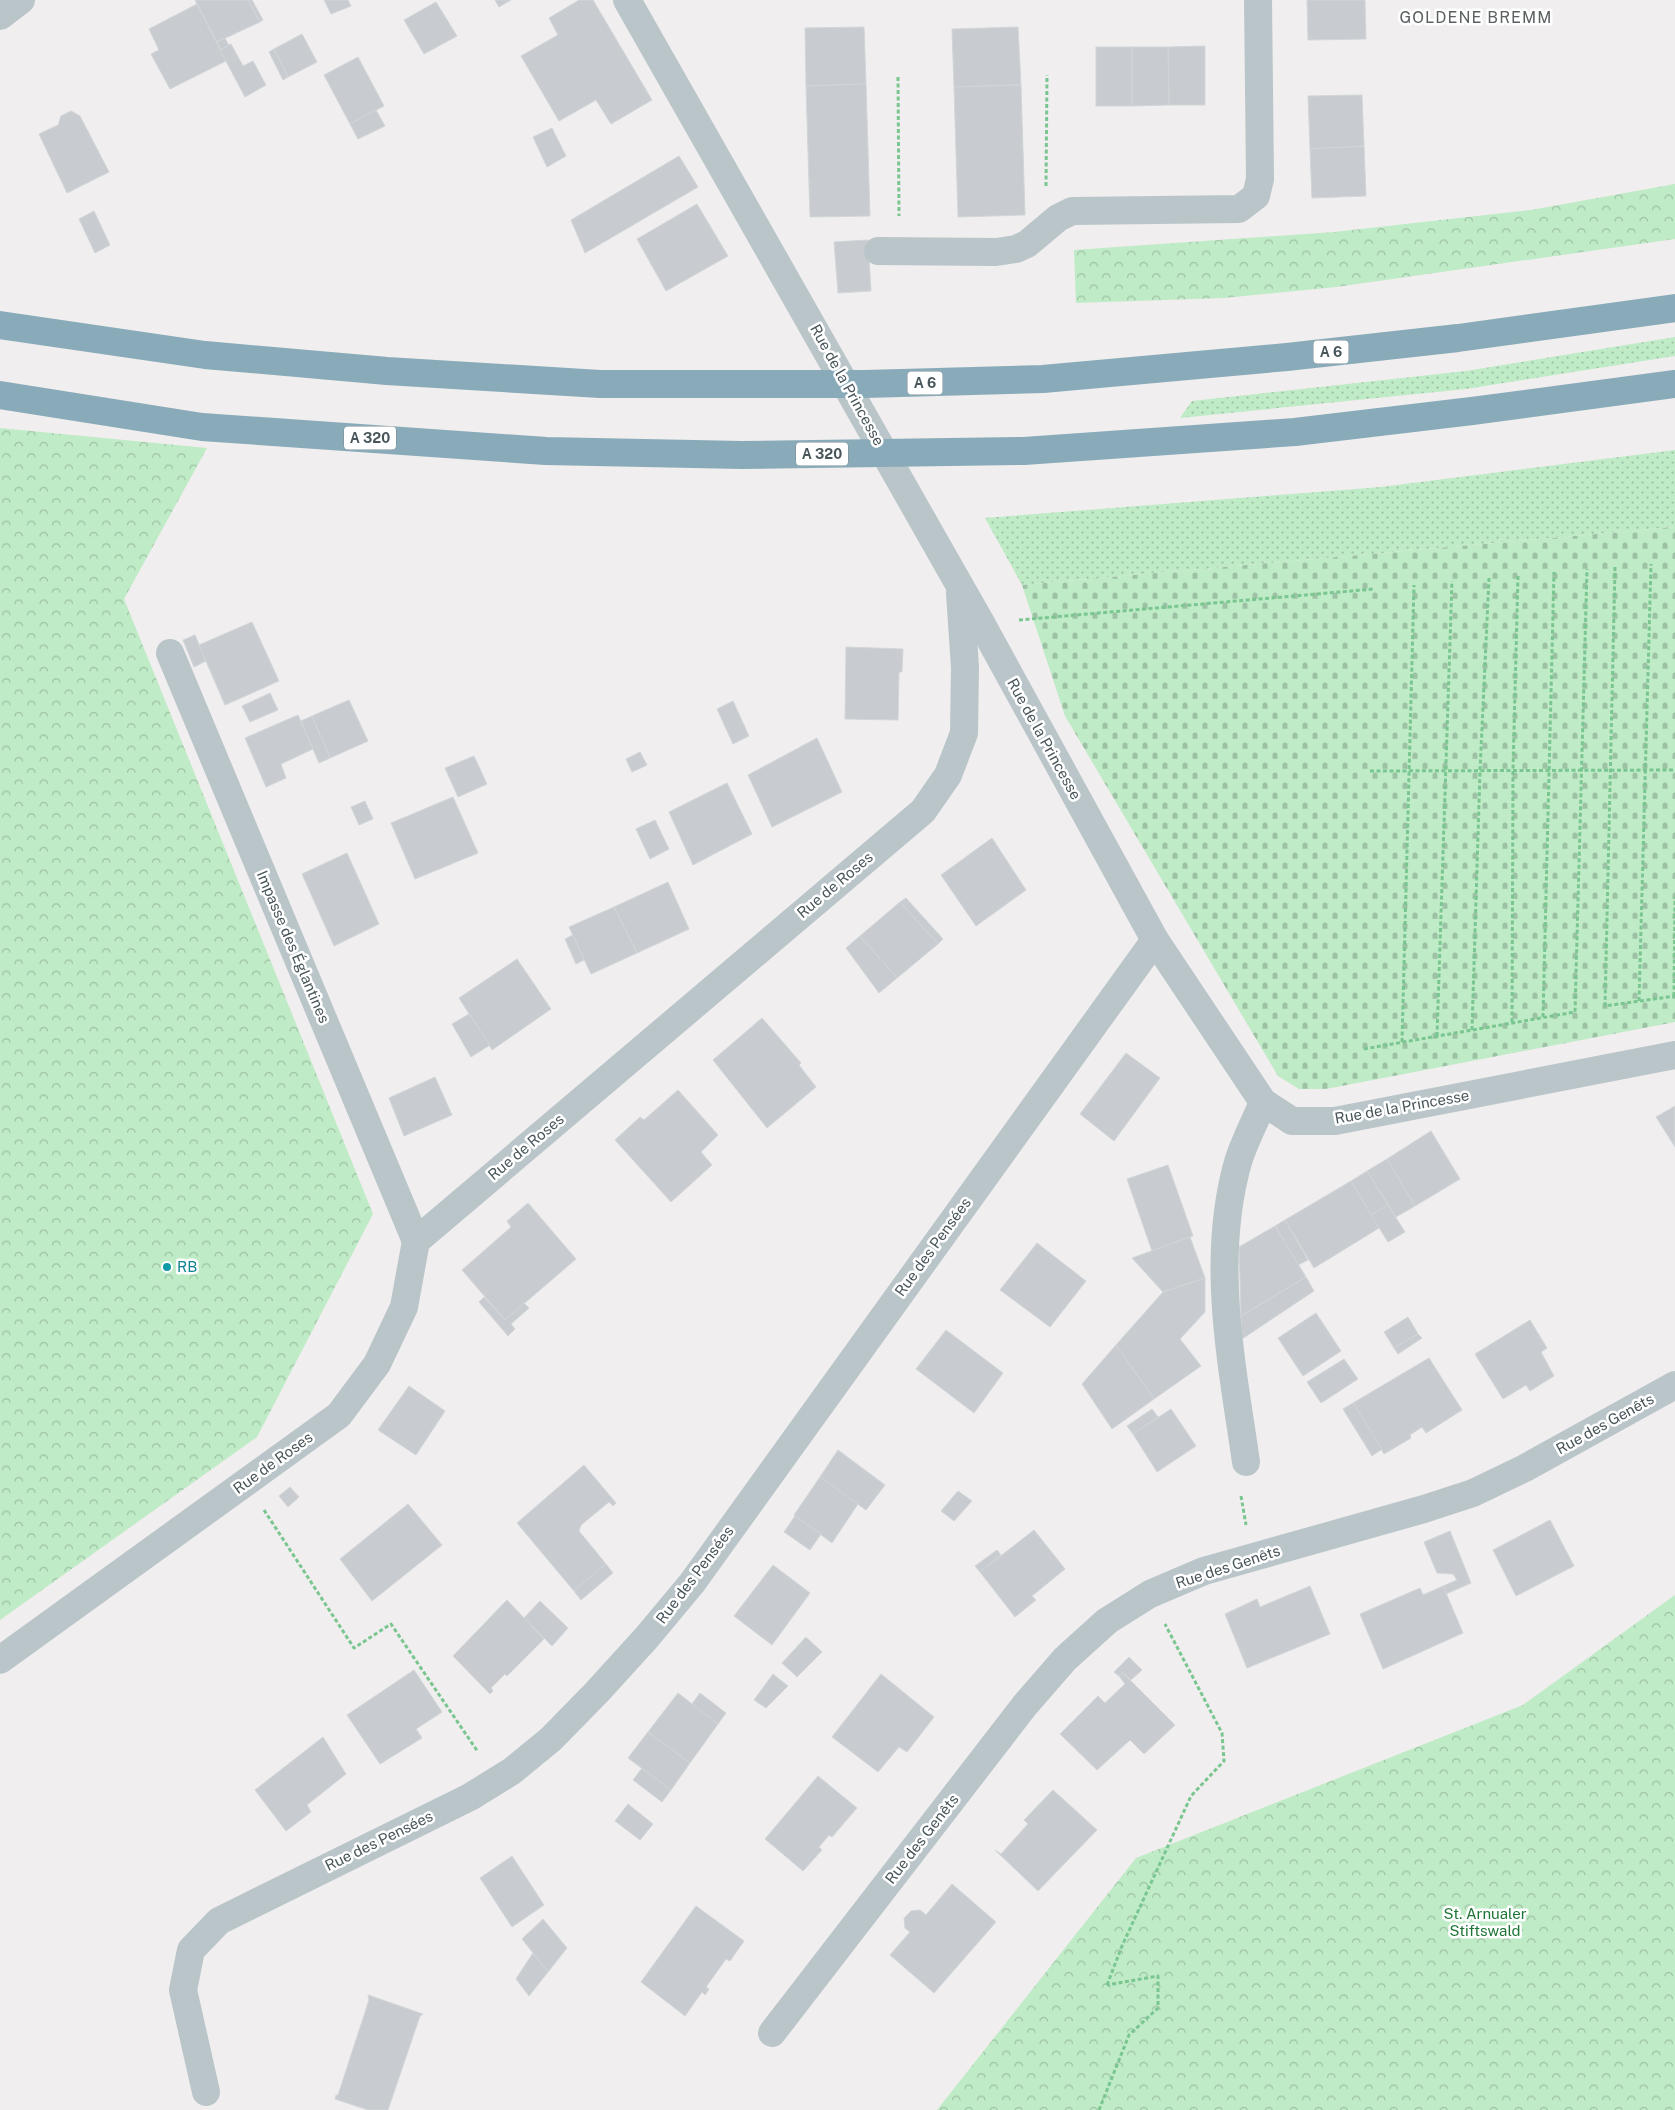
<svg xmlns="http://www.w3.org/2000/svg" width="1675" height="2110" font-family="'Public Sans',sans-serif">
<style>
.grass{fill:url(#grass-dots)}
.forest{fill:url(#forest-crowns)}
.cemetery{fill:url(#cemetery-stones)}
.building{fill:#c8ccd0;stroke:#d2d6d9}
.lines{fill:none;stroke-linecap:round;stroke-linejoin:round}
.path{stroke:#7ac690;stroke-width:3;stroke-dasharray:4 2.5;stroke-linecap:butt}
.minor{stroke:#bac5ca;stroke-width:28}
.highway{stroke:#89abb9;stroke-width:28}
.culture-dot{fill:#0f9aa8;stroke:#fff;stroke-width:2}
.labels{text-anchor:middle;stroke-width:5;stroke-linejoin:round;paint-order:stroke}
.shield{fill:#fff;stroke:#7f888c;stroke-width:1}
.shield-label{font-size:14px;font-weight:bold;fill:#48555a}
.street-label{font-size:15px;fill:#48555a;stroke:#fff}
.culture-label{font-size:15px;fill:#0d838f;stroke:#fff;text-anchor:start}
.park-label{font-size:15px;fill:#1e7536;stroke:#fff}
.neighbourhood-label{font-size:16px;letter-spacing:1px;fill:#5b6062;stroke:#fff}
</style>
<defs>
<pattern id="grass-dots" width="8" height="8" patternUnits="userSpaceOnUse" patternTransform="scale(1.25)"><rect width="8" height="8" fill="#bfebc6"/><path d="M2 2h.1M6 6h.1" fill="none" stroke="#9dc1a4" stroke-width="1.8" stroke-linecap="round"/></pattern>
<pattern id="forest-crowns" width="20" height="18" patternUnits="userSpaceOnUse" patternTransform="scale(1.25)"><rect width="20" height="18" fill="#bfebc6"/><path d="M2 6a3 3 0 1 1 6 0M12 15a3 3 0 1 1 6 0" fill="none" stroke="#9dc1a4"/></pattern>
<pattern id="cemetery-stones" width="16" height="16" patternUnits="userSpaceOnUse" patternTransform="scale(1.25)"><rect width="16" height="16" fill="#bfebc6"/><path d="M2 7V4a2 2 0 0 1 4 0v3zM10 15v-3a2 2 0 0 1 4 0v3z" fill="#9dc1a4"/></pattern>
</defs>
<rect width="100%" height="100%" fill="#f0eeee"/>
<g class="grass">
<polygon points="1675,337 1675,356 1466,389 1180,418 1192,401 1466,371"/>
<polygon points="1675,450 1675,527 1022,585 985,518 1381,487"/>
</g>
<g class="forest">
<polygon points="1675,184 1675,239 1336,287 1224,298 1076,303 1074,250 1334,232 1531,210"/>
<polygon points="0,428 207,448 124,599 373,1214 257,1437 0,1620"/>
<polygon points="1675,1595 1675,2110 937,2110 1136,1858 1523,1705"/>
</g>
<polygon class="cemetery" points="1675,527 1675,1022 1326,1089 1299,1089 1278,1076 1065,716 1022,585"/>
<g class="building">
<polygon points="195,0 248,0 260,22 217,42"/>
<polygon points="248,0 252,0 263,20 260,22"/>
<polygon points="324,0 348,0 351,6 331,14"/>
<polygon points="495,0 511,0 499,7"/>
<polygon points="579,0 593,0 652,100 611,124 596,100 559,121 521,56 558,35 549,18"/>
<polygon points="1307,0 1365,0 1366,39 1308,40"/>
<polygon points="436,2 457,36 424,54 404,20"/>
<polygon points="197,4 226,61 170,89 151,54 159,50 149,29"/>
<polygon points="864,27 866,84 806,86 805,28"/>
<polygon points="1018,27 1021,85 954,87 952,29"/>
<polygon points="302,34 317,62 288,77 274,49"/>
<polygon points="225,38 229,46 220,50 217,42"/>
<polygon points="231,44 243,66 253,61 266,85 245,97 220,50"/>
<polygon points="1205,46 1205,105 1169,105 1168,47"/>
<rect x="1096" y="47" width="36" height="59"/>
<polygon points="1132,47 1168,47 1169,105 1132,106"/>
<polygon points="274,49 288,77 283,80 269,52"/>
<polygon points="358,57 384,106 350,124 324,75"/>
<polygon points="866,84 870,216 810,217 806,86"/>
<polygon points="1021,85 1025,215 958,217 954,87"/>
<polygon points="1362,95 1364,146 1310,149 1308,96"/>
<polygon points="376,110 385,126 358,139 350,124"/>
<polygon points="71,111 80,116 109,172 67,193 39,134 58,125 61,116"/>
<polygon points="552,128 566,156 547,167 533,137"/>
<polygon points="1364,146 1366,196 1312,198 1310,149"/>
<polygon points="679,156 698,187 585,253 571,220"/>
<polygon points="697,204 728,256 666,291 637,239"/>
<polygon points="94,211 110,245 95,253 79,219"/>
<polygon points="868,240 871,291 838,293 834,242"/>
<polygon points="252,622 279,681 225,705 199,645"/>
<polygon points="195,635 206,661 194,667 183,640"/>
<polygon points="846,647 903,649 902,672 899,672 898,720 845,719"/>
<polygon points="270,693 278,710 250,722 242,706"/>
<polygon points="349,700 368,741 330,758 312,716"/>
<polygon points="733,701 749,736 733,744 717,709"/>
<polygon points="298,715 313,749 281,764 286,778 266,787 245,738"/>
<polygon points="312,716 330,758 319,763 301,721"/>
<polygon points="817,738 842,792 772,827 748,775"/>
<polygon points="640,752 647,765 632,772 626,759"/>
<polygon points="474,756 487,784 458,797 445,768"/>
<polygon points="727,783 752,834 693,865 669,812"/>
<polygon points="453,797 478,853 415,879 391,823"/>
<polygon points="365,801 373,819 359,825 351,807"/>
<polygon points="655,820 669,849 650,859 636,829"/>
<polygon points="992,838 1026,890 976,926 941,875"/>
<polygon points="347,853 379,924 334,946 302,874"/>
<polygon points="668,882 689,929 637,953 614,907"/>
<polygon points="906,898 943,939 938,944 900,902"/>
<polygon points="900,902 938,944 897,978 860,936"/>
<polygon points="614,907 637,953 591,974 569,927"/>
<polygon points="573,935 584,960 576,964 565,939"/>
<polygon points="860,936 897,978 879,993 846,948"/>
<polygon points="517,959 551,1009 492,1050 459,998"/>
<polygon points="469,1014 490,1045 471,1057 452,1024"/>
<polygon points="762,1018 801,1063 799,1065 816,1087 767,1128 713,1060"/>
<polygon points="1126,1053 1160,1078 1114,1141 1080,1114"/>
<polygon points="435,1077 452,1115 404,1136 389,1098"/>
<polygon points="678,1090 718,1135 701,1152 712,1165 671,1202 615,1140 640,1117 644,1120"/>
<polygon points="1675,1106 1675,1147 1656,1117"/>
<polygon points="1431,1131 1460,1179 1415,1206 1387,1159"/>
<polygon points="1387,1159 1415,1206 1396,1217 1367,1171"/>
<polygon points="1168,1165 1193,1236 1152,1251 1127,1179"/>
<polygon points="1367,1171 1388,1205 1371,1215 1351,1181"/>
<polygon points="1351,1181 1379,1228 1314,1268 1285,1220"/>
<polygon points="528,1203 576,1259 505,1320 462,1270 511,1227 507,1221"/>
<polygon points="1388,1205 1405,1232 1388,1242 1371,1215"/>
<polygon points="1285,1220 1308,1260 1298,1265 1275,1226"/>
<polygon points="1275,1226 1306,1277 1241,1316 1239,1247"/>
<polygon points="1190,1237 1205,1278 1163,1292 1132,1258"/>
<polygon points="1037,1243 1086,1281 1050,1327 1000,1290"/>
<polygon points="1306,1277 1314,1291 1242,1339 1241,1316"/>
<polygon points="1205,1278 1205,1312 1180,1339 1201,1366 1154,1399 1116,1345 1163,1292"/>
<polygon points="484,1297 505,1320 524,1303 529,1308 511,1324 515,1329 508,1336 479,1302"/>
<polygon points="1316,1313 1341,1351 1303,1376 1278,1338"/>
<polygon points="1408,1317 1418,1334 1394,1348 1384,1332"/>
<polygon points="1530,1320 1547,1348 1541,1352 1554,1376 1530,1391 1526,1385 1503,1399 1475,1354"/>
<polygon points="946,1330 1003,1373 974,1413 916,1369"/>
<polygon points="1418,1334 1422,1338 1398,1354 1394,1348"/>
<polygon points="1116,1345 1154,1399 1112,1429 1082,1384"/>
<polygon points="1429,1358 1462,1410 1426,1433 1422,1427 1410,1435 1411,1438 1384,1454 1353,1403"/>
<polygon points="1344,1359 1358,1379 1321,1403 1307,1382"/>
<polygon points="409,1386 445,1411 416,1455 378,1430"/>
<polygon points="1353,1403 1382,1449 1372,1456 1343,1409"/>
<polygon points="1152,1409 1158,1417 1133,1434 1127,1426"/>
<polygon points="1171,1409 1196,1446 1157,1472 1133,1434"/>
<polygon points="838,1450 885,1485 866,1510 820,1477"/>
<polygon points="584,1465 616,1503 613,1506 609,1502 581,1525 579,1531 606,1564 574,1591 517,1523"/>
<polygon points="820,1477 858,1504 832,1543 794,1515"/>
<polygon points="290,1487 299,1497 288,1507 279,1496"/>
<polygon points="958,1491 972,1501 954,1521 941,1511"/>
<polygon points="408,1504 442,1545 372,1601 340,1559"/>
<polygon points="795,1516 821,1534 810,1550 784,1532"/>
<polygon points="1550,1520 1574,1566 1516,1596 1493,1550"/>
<polygon points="1034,1530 1065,1569 1032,1596 1036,1600 1015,1617 980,1572"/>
<polygon points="1450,1531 1471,1583 1446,1594 1443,1586 1457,1580 1453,1574 1437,1573 1424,1542"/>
<polygon points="997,1550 1001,1555 980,1572 975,1566"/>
<polygon points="606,1564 613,1573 581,1600 574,1591"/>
<polygon points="773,1565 810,1593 772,1645 734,1616"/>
<polygon points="1310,1586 1330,1634 1247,1668 1225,1614 1257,1599 1260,1607"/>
<polygon points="1443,1586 1463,1633 1383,1669 1360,1614 1420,1588 1423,1595"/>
<polygon points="507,1600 544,1639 507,1676 505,1674 491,1688 493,1691 490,1694 453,1656"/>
<polygon points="540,1601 568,1628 552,1646 524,1618"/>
<polygon points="806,1637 822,1652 797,1677 782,1663"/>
<polygon points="1129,1657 1142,1670 1131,1680 1123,1673 1119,1676 1114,1672"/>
<polygon points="414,1670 442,1712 416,1729 422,1738 380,1764 347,1715"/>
<polygon points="1123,1673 1175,1725 1144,1754 1130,1740 1097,1770 1060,1734 1098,1696 1105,1703 1125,1684 1119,1676"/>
<polygon points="773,1674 788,1686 766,1708 754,1700"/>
<polygon points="881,1674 934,1717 907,1752 899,1747 878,1772 832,1737"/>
<polygon points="678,1693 718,1724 690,1763 648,1732"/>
<polygon points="700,1693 726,1713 718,1724 692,1704"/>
<polygon points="648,1732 690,1763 671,1790 628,1758"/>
<polygon points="323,1737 346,1774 307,1805 311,1812 286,1831 255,1790"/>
<polygon points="642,1768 671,1790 662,1802 633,1780"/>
<polygon points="818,1776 857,1808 832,1837 829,1835 819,1847 822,1850 803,1871 765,1839"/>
<polygon points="1053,1790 1097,1830 1038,1891 995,1850 1001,1854 1028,1824 1024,1820"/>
<polygon points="628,1804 653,1824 640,1840 615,1821"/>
<polygon points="512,1856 544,1905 512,1927 480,1878"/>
<polygon points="952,1884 996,1922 934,1993 890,1955 910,1932 905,1928 904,1918 911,1911 920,1910 926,1915"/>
<polygon points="696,1906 744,1941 730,1961 726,1959 706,1987 709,1989 705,1995 702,1992 685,2016 641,1982"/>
<polygon points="543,1919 567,1948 548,1972 522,1939"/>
<polygon points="533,1953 548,1972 529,1996 516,1979"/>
<polygon points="368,1995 423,2014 420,2016 388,2110 368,2110 335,2099 336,2095 338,2095 369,2000"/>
</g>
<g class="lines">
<g class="path">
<polyline points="898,77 899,216"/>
<polyline points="1046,186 1047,75"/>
<polyline points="1615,567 1605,1006 1675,996"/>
<polyline points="1019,620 1374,589"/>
<polyline points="1370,771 1675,770"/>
<polyline points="1674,996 1675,897"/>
<polyline points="1639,1001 1651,564"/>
<polyline points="1543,1017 1554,572"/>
<polyline points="1512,1022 1513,770 1518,576"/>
<polyline points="1472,1030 1480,771 1489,578"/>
<polyline points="1437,1036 1452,581"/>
<polyline points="1402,1042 1414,585"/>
<polyline points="1364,1049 1575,1012 1587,569"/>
<polyline points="1241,1496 1246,1525"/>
<polyline points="264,1510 354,1648 391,1624 478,1752"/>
<polyline points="1107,1985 1122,1946 1191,1796 1224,1761 1222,1733 1165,1624"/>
<polyline points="1099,2110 1129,2035 1158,2008 1158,1976 1107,1985"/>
</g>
<g class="minor">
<polyline points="627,0 981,623 1155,940 1263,1102 1292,1121 1335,1121 1675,1055"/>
<polyline points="0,16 21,0"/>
<polyline points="878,251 996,252 1016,249 1027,244 1058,218 1072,211 1239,209 1256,196 1260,179 1258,0"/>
<polyline points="170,653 416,1241"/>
<path d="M1246 1462C1232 1364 1210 1261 1238 1162 1244 1142 1255 1122 1263 1102"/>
<polyline points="0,1660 339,1415 377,1364 404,1307 416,1241 923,811 948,775 964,733 965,668 960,593"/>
<polyline points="772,2033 1025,1705 1065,1659 1107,1621 1150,1594 1204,1571 1424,1509 1473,1493 1525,1468 1675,1385"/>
<polyline points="206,2092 183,1990 191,1950 219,1921 470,1797 512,1771 551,1739 597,1692 647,1637 692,1583 1155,940"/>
</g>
<g class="highway">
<polyline points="0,325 205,355 387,371 600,384 865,384 1043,379 1287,357 1458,338 1675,308"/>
<polyline points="0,395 202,427 546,451 742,455 1024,451 1295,432 1472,411 1675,384"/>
</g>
</g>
<circle class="culture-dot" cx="167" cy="1267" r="5"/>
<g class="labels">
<g class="shield">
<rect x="1313.5" y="340.5" width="35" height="23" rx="4"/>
<rect x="907.5" y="371.5" width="35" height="23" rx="4"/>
<rect x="344" y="426.5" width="52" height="23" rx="4"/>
<rect x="796" y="442.5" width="52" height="23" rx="4"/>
</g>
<g class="shield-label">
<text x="1331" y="357">A 6</text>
<text x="925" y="388">A 6</text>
<text x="370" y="443">A 320</text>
<text x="822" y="459">A 320</text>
</g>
<g class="street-label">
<text transform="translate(847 385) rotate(61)" y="5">Rue de la Princesse</text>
<text transform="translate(1044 739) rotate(61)" y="5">Rue de la Princesse</text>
<text transform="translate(835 885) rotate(-40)" y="5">Rue de Roses</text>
<text transform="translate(293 947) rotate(67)" y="5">Impasse des Églantines</text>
<text transform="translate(1402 1107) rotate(-10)" y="5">Rue de la Princesse</text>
<text transform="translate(526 1147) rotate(-40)" y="5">Rue de Roses</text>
<text transform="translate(933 1247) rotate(-54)" y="5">Rue des Pensées</text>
<text transform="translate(1605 1424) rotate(-29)" y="5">Rue des Genêts</text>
<text transform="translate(273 1463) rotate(-36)" y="5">Rue de Roses</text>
<text transform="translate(1228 1567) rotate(-18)" y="5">Rue des Genêts</text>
<text transform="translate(695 1575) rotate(-53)" y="5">Rue des Pensées</text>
<text transform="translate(922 1839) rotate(-52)" y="5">Rue des Genêts</text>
<text transform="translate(379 1841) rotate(-26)" y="5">Rue des Pensées</text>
</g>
<g class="culture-label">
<text x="177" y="1272">RB</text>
</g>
<g class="park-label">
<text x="1485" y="1919">St. Arnualer<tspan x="1485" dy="17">Stiftswald</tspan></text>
</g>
<g class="neighbourhood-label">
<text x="1476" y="23">GOLDENE BREMM</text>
</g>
</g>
</svg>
